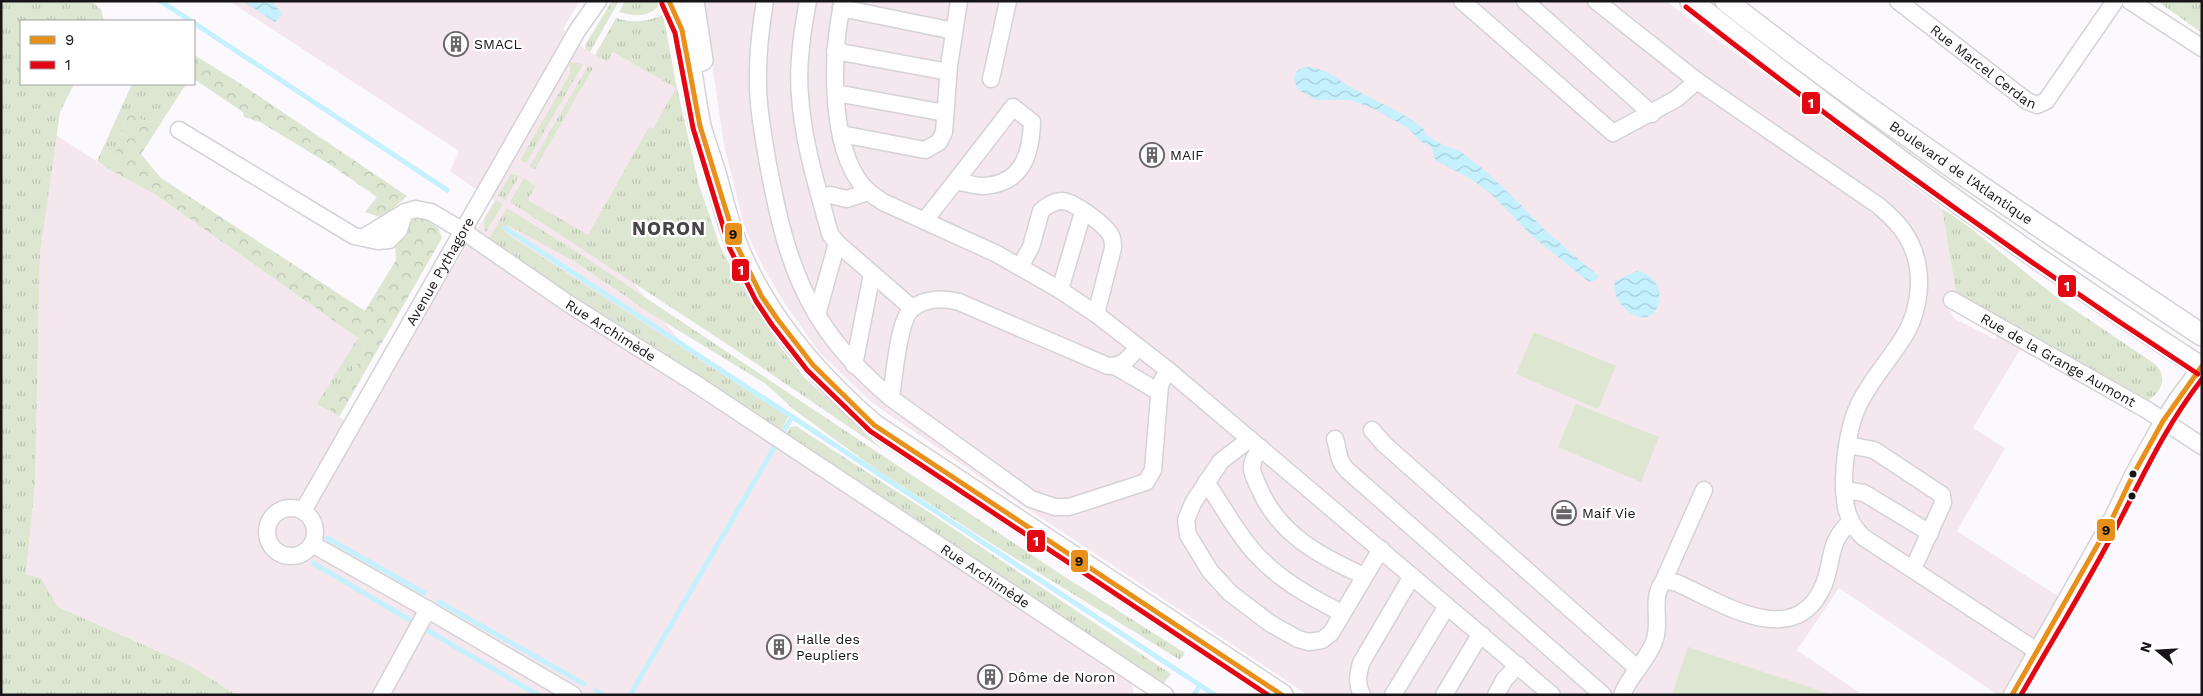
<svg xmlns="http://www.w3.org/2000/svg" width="2203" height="696" font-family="'Work Sans',sans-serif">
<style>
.commercial{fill:#f4e8ee}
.grass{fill:url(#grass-tufts)}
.forest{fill:url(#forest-crowns)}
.pitch{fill:#dce6d1}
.water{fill:url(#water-waves)}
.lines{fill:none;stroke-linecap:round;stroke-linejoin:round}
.stream{stroke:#c5f0fd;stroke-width:5}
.minor-casing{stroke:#d5d2d6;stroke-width:19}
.major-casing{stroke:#d5d2d6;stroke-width:24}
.minor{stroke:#fffeff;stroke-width:16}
.major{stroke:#fffeff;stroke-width:21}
.bus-1-casing{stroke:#fff;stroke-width:9}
.bus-2-casing{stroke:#fff;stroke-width:9}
.bus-1{stroke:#e9901b;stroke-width:5}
.bus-2{stroke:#e30613;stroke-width:5}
.bus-dot{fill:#171517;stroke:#fff;stroke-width:2}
.labels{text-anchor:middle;stroke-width:4.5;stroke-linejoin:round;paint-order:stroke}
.poi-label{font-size:14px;fill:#171517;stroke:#fff;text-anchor:start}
.street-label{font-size:14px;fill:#171517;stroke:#fff}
.district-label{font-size:19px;font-weight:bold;letter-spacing:1px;fill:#484349;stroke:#fff}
.line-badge{stroke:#fff;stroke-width:2}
.badge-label{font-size:14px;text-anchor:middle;font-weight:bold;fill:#fff}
.pale-badge-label{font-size:14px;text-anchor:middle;font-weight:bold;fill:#111}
</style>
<defs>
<pattern id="grass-tufts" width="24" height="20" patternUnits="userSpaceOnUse" patternTransform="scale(1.25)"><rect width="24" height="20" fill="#dce6d1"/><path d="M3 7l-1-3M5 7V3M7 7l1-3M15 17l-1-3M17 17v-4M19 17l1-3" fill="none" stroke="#bcc4b3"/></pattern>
<pattern id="forest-crowns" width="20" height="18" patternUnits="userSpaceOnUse" patternTransform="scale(1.25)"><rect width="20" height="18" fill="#dce6d1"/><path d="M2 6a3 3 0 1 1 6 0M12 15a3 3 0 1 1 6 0" fill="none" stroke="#bcc4b3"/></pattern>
<pattern id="water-waves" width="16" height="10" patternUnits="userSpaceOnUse" patternTransform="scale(1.25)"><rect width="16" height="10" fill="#c5f0fd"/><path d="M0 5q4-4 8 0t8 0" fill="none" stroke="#a8cdd8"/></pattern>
</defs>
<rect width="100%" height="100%" fill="#fcf9fe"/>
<g class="commercial">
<polygon points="229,1 580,1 563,29 586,50 607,62 613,52 677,88 608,251 751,430 1131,679 1134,695 237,695 187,664 58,607 41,578 26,574 35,484 40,255 56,135 110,170 156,195 358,338 329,411 360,429 437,294 495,200 474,188 450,171 459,151"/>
<polygon points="710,1 1666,1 1942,208 1956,293 1948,308 1955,319 1995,339 1998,335 2019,347 2020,350 1973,428 2005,448 1957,531 2059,597 2001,695 1998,695 1839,588 1797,650 1863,695 1308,695 990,484 871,402 819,352 783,301 761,263 744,225 724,145 703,3"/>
</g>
<g class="grass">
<polygon points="1,1 92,1 101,10 104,20 21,21 21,84 74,84 60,112 40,254 35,484 26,574 41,578 58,607 187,664 237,695 1,695"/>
<polygon points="612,1 619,1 590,52 586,50 585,45"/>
<path d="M625 1H659L661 4C649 17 636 17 619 12Z"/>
<polygon points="2157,1 2202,1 2202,33"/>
<path d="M667 13 669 17 664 20 677 88 699 185 720 246 737 279 781 348 804 377 883 450 730 346 510 202 524 178 535 186 528 200 588 235 649 127 653 129 676 88 613 52 607 62 595 55 616 18C635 24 650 21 667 13Z"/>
<polygon points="570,62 583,64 526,163 520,160 570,74"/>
<polygon points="588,66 593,68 535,169 530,166"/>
<polygon points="132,84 186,84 161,123 142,120 128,114 110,170 97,161"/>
<polygon points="511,174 519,176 505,200 498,196"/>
<polygon points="496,200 503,204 485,233 484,220"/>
<polygon points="507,208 583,256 1062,575 1185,653 1180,660 997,547 877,470 793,409 766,384 650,313 577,263 508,225 504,231 510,236 788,417 780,432 763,421 488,240"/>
<path d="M1942 208 1969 227 2060 300 2155 364C2168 377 2162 391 2149 400L1999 319 1956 293Z"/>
<polygon points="358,338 366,349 329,411 317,404"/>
<polygon points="796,426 927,511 1171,674 1163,684 785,436 790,427"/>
</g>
<g class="forest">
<polygon points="194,55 238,82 407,196 382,218 365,212 377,197 329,164 260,122 244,117 243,112 194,79"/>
<polygon points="136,113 142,120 161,123 141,154 161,178 365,311 396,260 395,244 406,224 417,218 427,220 438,228 442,238 339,417 329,411 366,349 358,338 156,195 110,170 128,114"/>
</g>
<g class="pitch">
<polygon points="1534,332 1616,366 1598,409 1516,374"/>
<polygon points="1576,404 1659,437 1641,482 1558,447"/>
<polygon points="1688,647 1833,695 1672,695"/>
</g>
<g class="water">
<polygon points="243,1 272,1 282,14 275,22"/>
<path d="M1304 67C1325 66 1339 81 1356 90 1379 103 1403 112 1424 129L1425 134 1446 147C1466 145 1528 213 1544 229 1562 245 1580 261 1599 276L1596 280 1589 282 1532 236 1491 194 1471 179 1435 160 1432 148 1419 140 1408 128 1372 108 1350 100H1316L1297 89 1294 77 1297 71Z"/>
<path d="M1637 271C1676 278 1659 341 1624 308 1616 299 1613 292 1615 281Z"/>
</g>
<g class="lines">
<g class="stream">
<polyline points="160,1 191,21"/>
<polyline points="194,23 447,190"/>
<path d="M505 228C743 382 978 540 1215 695"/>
<polyline points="327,538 424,593"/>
<polyline points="313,563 413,622"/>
<polyline points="439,602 584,684"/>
<polyline points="423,628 538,695"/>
<polyline points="596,691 603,695"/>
<polyline points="630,695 792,417"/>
<polyline points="1194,695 1200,685"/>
</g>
<defs>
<g id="minor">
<path d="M765 1C761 25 758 49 758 73 757 104 763 134 768 164 778 217 789 269 817 315"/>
<path d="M808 1C802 32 797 65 800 96 803 143 818 189 830 234L837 243 912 308"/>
<path d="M843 1C831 50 829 144 862 185 868 192 875 197 883 202L997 254 1060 290 1096 314 1168 370 1552 695"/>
<polyline points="1462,1 1613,133 1676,99 1697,81"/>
<polyline points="1525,1 1652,114"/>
<path d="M1596 1 1697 81 1879 206C1889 215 1900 224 1907 237 1925 267 1922 308 1903 338 1889 360 1871 380 1859 404 1849 425 1845 455 1844 478 1844 502 1845 520 1863 537L2037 651"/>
<path id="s1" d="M1898 1 2027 101 2037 105 2046 101 2115 1"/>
<polyline points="2130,1 2202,48"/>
<polyline points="841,8 954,31"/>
<polyline points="835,51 948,72"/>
<polyline points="991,79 1008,1"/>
<polyline points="836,93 945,113"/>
<polyline points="179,130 354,236 378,241 389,240 399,230 405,212"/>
<polyline points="841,134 925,150 939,142 944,132 949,66 959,1"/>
<polyline points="820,197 830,195 847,199 868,192"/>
<path d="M925 220C955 182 984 145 1013 107L1032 122C1031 155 1022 184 983 186 975 186 964 183 956 181"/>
<path id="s2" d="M364 237 405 212 416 209 431 212 463 231 569 304 696 384 1165 695"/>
<path d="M837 243 817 315C837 348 862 373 891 398"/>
<path d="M1020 267 1031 247 1041 211C1046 206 1055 201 1062 201 1073 201 1104 224 1110 234 1113 239 1113 242 1113 248L1096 314"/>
<polyline points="1060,290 1083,212"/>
<path id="s3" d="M1952 300 2147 410 2202 446"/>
<path d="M1138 347C1130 357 1123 367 1108 366L959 302C944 298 926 298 913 308 898 318 894 379 891 398L1031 499 1055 507H1069L1146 482 1153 470 1160 385 1168 370"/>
<polyline points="854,365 872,274"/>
<polyline points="1115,366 1159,392"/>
<polyline points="1372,430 1384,444 1638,669"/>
<polyline points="1250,439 1221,461 1193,503 1186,520 1188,535 1210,571 1230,593 1271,624 1298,639 1309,642 1322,640 1331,633 1381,549"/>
<path d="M1335 439C1339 451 1337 460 1347 470L1603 695"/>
<polyline points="1848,445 1874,450 1942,495 1943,503 1913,569"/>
<path d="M1261 448C1247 466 1251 470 1260 490 1280 535 1320 556 1364 576"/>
<path d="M1206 482C1222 505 1236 532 1254 552 1278 579 1310 597 1342 613"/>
<polyline points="1844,490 1864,493 1930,533"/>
<circle cx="291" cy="532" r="24"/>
<path id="s4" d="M303 511 577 31 598 1"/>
<polyline points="312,544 413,601 573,695"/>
<polyline points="1663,582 1704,490"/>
<polyline points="381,695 428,609"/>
<path d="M1362 695C1356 683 1358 675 1361 663L1412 576"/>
<polyline points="1393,695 1447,606"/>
<polyline points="1444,695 1475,643 1482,635"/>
<polyline points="1496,695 1504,680 1518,665"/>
<path d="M1622 695C1629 676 1647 661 1654 642 1662 623 1650 599 1663 582L1668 581 1677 583C1722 603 1796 653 1824 584 1834 559 1827 544 1850 522"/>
<polyline points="2012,695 2110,523 2133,475 2163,421 2178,398 2202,366"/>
</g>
<g id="major">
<path d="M669 1C691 38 691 85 700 126 705 144 712 162 717 180 723 202 728 224 737 246 765 316 817 376 874 425L1282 695"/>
<polyline points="693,1 702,60"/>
<path d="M1691 1C1855 131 2026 255 2202 368"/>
<path id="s5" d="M1726 1C1879 121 2041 228 2202 335"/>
</g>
</defs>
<use href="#minor" class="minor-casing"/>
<use href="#major" class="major-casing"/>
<use href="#minor" class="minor"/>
<use href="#major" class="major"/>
<defs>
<g id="bus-1">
<polyline points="669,1 682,30 700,126 737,246 762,297 778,320 813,365 874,425 1282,695"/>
<polyline points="2012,695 2110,523 2133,475 2163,421 2202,366"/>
</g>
<g id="bus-2">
<polyline points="662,4 675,33 693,128 730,249 756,301 772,325 807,370 870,431 1268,695"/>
<path d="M1686 7C1852 137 2022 259 2198 374"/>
<path d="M2021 695C2053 639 2087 584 2117 526 2144 474 2165 427 2202 379"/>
</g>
</defs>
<use href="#bus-1" class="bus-1-casing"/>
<use href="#bus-2" class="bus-2-casing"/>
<use href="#bus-1" class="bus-1"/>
<use href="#bus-2" class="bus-2"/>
</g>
<defs>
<symbol id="building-ring" viewBox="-11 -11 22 22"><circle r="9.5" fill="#fff" stroke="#676568" stroke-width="1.5"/><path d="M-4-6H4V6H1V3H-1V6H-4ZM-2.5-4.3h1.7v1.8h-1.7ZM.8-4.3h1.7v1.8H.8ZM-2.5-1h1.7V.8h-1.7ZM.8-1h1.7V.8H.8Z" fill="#676568"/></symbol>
<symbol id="office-ring" viewBox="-11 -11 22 22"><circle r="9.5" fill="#fff" stroke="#676568" stroke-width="1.5"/><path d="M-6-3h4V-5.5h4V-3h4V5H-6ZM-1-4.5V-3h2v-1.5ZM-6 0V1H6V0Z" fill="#676568"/></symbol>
</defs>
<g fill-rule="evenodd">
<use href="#building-ring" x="442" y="30" width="28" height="28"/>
<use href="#building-ring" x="1138" y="141" width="28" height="28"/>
<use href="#office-ring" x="1550" y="499" width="28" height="28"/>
<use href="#building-ring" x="765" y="633" width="28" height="28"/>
<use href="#building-ring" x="976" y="663" width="28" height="28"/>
</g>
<g class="bus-dot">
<circle cx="2133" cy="474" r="4.5"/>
<circle cx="2132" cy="496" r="4.5"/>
</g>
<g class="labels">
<g class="poi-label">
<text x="474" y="49">SMACL</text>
<text x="1170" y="160">MAIF</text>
<text x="1582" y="518">Maif Vie</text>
<text x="796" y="644">Halle des<tspan x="796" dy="16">Peupliers</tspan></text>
<text x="1008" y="682">Dôme de Noron</text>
</g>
<g class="street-label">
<text dy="5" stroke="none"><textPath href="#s1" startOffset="108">Rue Marcel Cerdan</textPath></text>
<text dy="5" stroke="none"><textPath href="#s5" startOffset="291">Boulevard de l'Atlantique</textPath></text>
<text dy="5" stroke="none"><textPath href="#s4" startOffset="276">Avenue Pythagore</textPath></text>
<text dy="5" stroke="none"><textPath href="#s2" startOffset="290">Rue Archimède</textPath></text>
<text dy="5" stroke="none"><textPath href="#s3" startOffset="122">Rue de la Grange Aumont</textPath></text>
<text dy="5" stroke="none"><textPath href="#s2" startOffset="738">Rue Archimède</textPath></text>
</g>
<g class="district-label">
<text x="669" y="235">NORON</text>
</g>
</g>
<g class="line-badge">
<rect x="1801" y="91" width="20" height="24" rx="5" fill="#e30613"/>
<rect x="724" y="222" width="19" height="24" rx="5" fill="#e9901b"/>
<rect x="731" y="258" width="19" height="24" rx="5" fill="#e30613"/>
<rect x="2057" y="274" width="20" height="24" rx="5" fill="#e30613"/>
<rect x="2096" y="518" width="20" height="24" rx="5" fill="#e9901b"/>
<rect x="1026" y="529" width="20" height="24" rx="5" fill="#e30613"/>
<rect x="1070" y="549" width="19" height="24" rx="5" fill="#e9901b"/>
</g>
<g class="badge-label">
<text x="1811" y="108">1</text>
<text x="741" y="275">1</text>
<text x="2067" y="291">1</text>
<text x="1036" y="546">1</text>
</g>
<g class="pale-badge-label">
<text x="733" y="239">9</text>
<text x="2106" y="535">9</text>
<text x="1079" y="566">9</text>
</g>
<rect width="2203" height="696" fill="none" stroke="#171517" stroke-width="5"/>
<rect x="20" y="20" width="175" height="65" fill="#ffffff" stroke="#a2a1a2"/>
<rect x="30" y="36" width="25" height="8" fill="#e9901b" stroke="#a2a1a2"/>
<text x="65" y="45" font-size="15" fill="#171517">9</text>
<rect x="30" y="61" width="25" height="8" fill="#e30613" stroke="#a2a1a2"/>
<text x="65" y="70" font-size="15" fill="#171517">1</text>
<g transform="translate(2158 651) rotate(288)" stroke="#ffffff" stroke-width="4" paint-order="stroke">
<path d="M0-4L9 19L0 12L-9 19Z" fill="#171517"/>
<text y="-8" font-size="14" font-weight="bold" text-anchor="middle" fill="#171517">N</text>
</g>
</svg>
